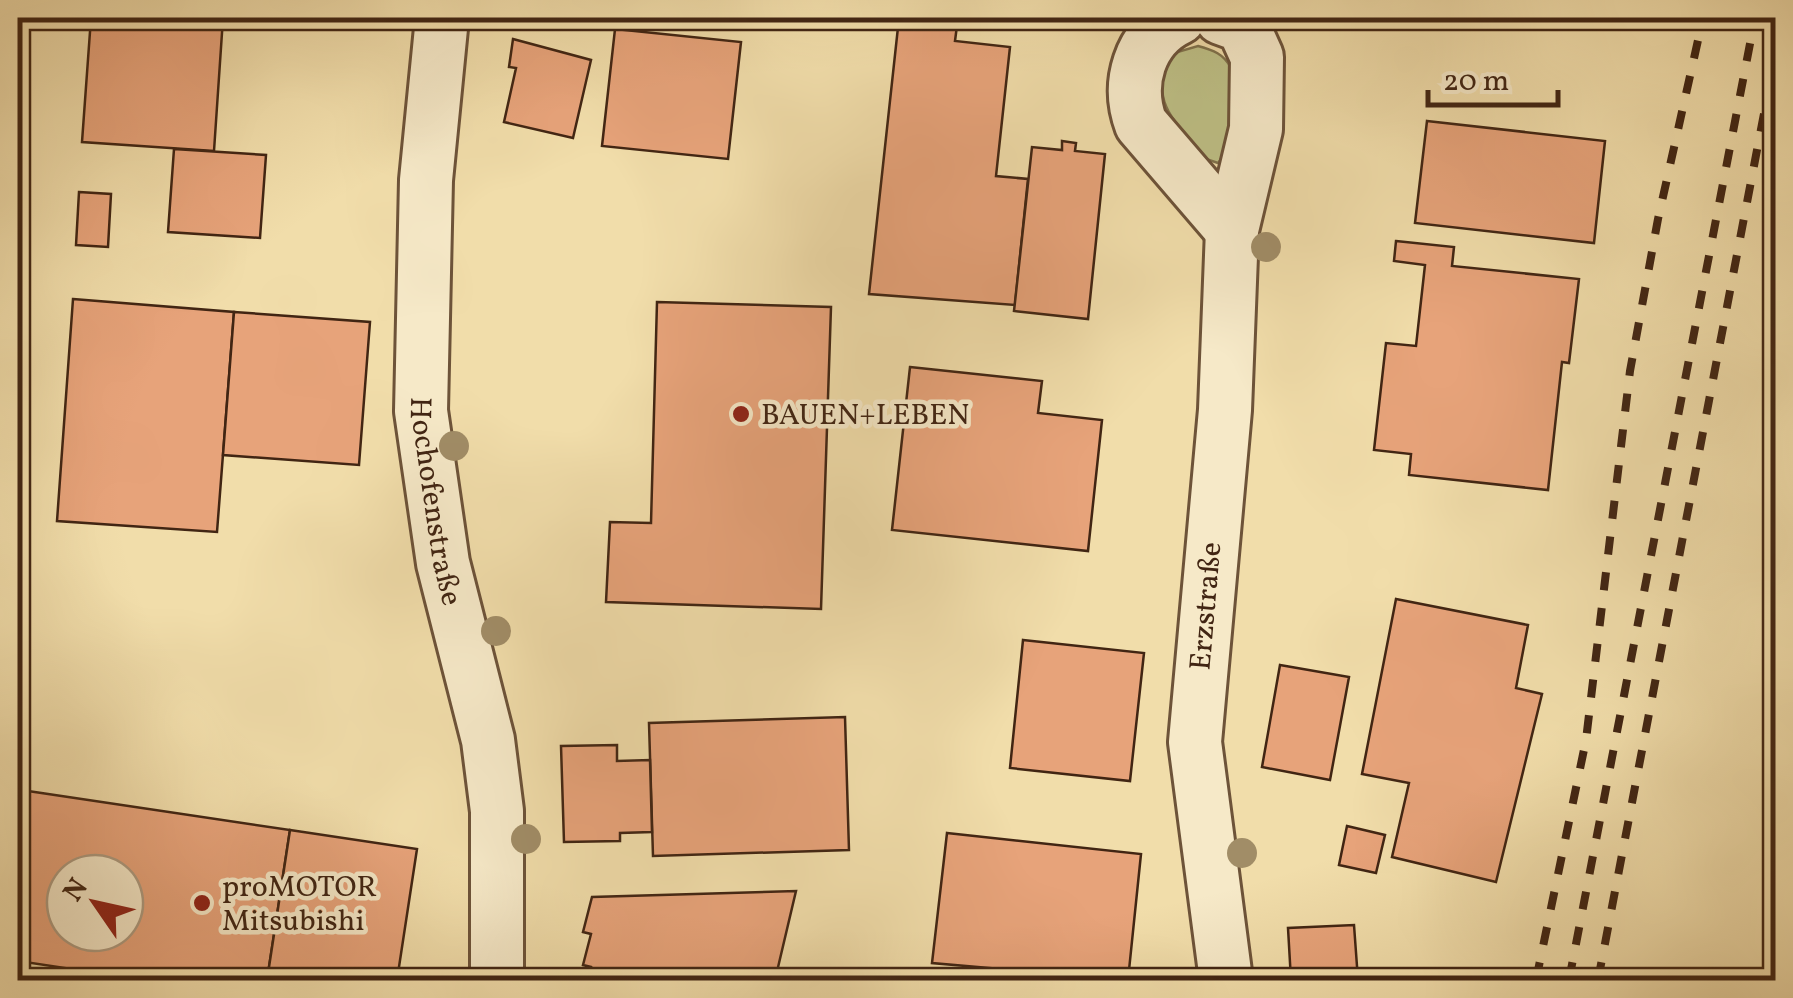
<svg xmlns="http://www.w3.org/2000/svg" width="1793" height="998" font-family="Vollkorn,serif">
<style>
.green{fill:#bec086;stroke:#80724c;stroke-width:2.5}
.building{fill:#e7a37a;stroke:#412513;stroke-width:2.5;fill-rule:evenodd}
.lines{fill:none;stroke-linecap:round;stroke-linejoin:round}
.minor-casing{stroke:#6d5339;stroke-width:58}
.minor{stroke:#f6e9c8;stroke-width:52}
.rail{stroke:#412513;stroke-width:8;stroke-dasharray:18 18;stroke-linecap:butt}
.tree{fill:#a18d67}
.poi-dot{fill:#8f2418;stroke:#f6e9c8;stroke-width:4}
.labels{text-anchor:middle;stroke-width:9;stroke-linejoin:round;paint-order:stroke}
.poi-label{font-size:30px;fill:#412513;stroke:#f6e9c8;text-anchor:start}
.street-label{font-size:30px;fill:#412513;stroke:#f6e9c8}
</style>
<rect width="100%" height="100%" fill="#f1ddaa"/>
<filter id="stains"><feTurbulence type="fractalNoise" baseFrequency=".002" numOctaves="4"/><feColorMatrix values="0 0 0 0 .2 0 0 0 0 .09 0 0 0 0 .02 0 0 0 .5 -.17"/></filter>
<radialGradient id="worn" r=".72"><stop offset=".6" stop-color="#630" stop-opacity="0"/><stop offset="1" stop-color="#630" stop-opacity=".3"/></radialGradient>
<path class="green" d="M1198 46C1213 50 1224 54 1231 68 1238 84 1229 152 1218 163L1206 159C1177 122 1144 101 1174 53Z"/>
<g class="building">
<polygon points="91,18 223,18 214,151 82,142"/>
<polygon points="899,18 958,18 955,41 1010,47 996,176 1028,179 1015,305 869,294"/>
<polygon points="615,29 741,42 728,159 602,146"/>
<polygon points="513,39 591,60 573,138 504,122 516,68 509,67"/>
<polygon points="1427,121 1605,141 1594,243 1415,223"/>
<polygon points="1062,141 1076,143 1075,151 1105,154 1088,319 1014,311 1032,147 1062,150"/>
<polygon points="174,149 266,155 260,238 168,232"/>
<polygon points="79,192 111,194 108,247 76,245"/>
<polygon points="1396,241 1454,247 1452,266 1579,279 1569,363 1562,362 1548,490 1409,475 1411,454 1374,450 1386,343 1416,346 1425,265 1394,261"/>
<polygon points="73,299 234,312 217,532 57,521"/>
<polygon points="657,302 831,307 821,609 606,602 610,522 651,523"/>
<polygon points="234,312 370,322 359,465 223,455"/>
<polygon points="910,367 1042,381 1038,413 1102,420 1088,551 892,530"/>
<polygon points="1396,599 1528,625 1516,688 1542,694 1496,882 1392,857 1409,783 1362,774"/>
<polygon points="1023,640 1144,653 1130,781 1010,768"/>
<polygon points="1280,665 1349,677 1330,780 1262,767"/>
<polygon points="845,717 849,850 653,856 649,723"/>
<polygon points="617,745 617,761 650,760 652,832 620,833 620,841 564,842 561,746"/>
<path d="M28 791 290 830 267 980H117L118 976 18 961V858ZM65 873H125V933H65Z"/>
<polygon points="1347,826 1385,835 1376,873 1339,865"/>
<polygon points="290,830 417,849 397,980 267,980"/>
<polygon points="947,833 1141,854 1128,980 932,963"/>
<polygon points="796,891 775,980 588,980 591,967 583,965 591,934 583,932 592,897"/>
<polygon points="1354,925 1358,980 1291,980 1288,928"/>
</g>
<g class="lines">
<defs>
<g id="minor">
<path id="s1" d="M442 18 426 180 421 411 443 563 488 740 497 811V980"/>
<path d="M1179 18C1139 37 1126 84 1141 124L1232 230"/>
<polyline points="1221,18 1243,26 1257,57 1256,129 1232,230 1225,410 1195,742 1226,980"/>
</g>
</defs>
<use href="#minor" class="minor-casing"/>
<use href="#minor" class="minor"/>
<g class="rail">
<polyline points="1536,980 1586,740 1630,371 1658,219 1703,18"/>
<polyline points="1569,980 1755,18"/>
<polyline points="1598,980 1776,51"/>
</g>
</g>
<g class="tree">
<circle cx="1266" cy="247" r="15"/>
<circle cx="454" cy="446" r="15"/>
<circle cx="496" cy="631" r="15"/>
<circle cx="526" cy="839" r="15"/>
<circle cx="1242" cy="853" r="15"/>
</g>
<g class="poi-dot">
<circle cx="741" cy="414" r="10"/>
<circle cx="202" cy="903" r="10"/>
</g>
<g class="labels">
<g class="poi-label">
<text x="761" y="424">BAUEN+LEBEN</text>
<text x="222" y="896">proMOTOR<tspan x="222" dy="34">Mitsubishi</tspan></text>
</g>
<g class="street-label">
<text dy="10" stroke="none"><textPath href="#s1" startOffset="485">Hochofenstraße</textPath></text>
<text transform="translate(1205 606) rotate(-85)" y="10">Erzstraße</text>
</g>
</g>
<rect width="1793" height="998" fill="none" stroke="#f1ddaa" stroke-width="60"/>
<rect x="20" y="20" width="1753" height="958" fill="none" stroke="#412513" stroke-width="5"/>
<rect x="30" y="30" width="1733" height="938" fill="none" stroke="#412513" stroke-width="2.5"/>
<g transform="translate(95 903) rotate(304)"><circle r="48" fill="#f6e9c8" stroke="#ae9b80" stroke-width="2.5"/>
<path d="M0-8L18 38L0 25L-18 38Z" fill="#8f2418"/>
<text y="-15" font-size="28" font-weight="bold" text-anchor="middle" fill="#412513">N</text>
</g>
<path d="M1428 90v15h130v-15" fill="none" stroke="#412513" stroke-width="5"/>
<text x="1443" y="90" font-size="30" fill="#412513" stroke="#f6e9c8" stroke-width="8" paint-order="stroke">20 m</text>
<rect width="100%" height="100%" filter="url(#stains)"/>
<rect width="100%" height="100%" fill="url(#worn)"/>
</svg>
